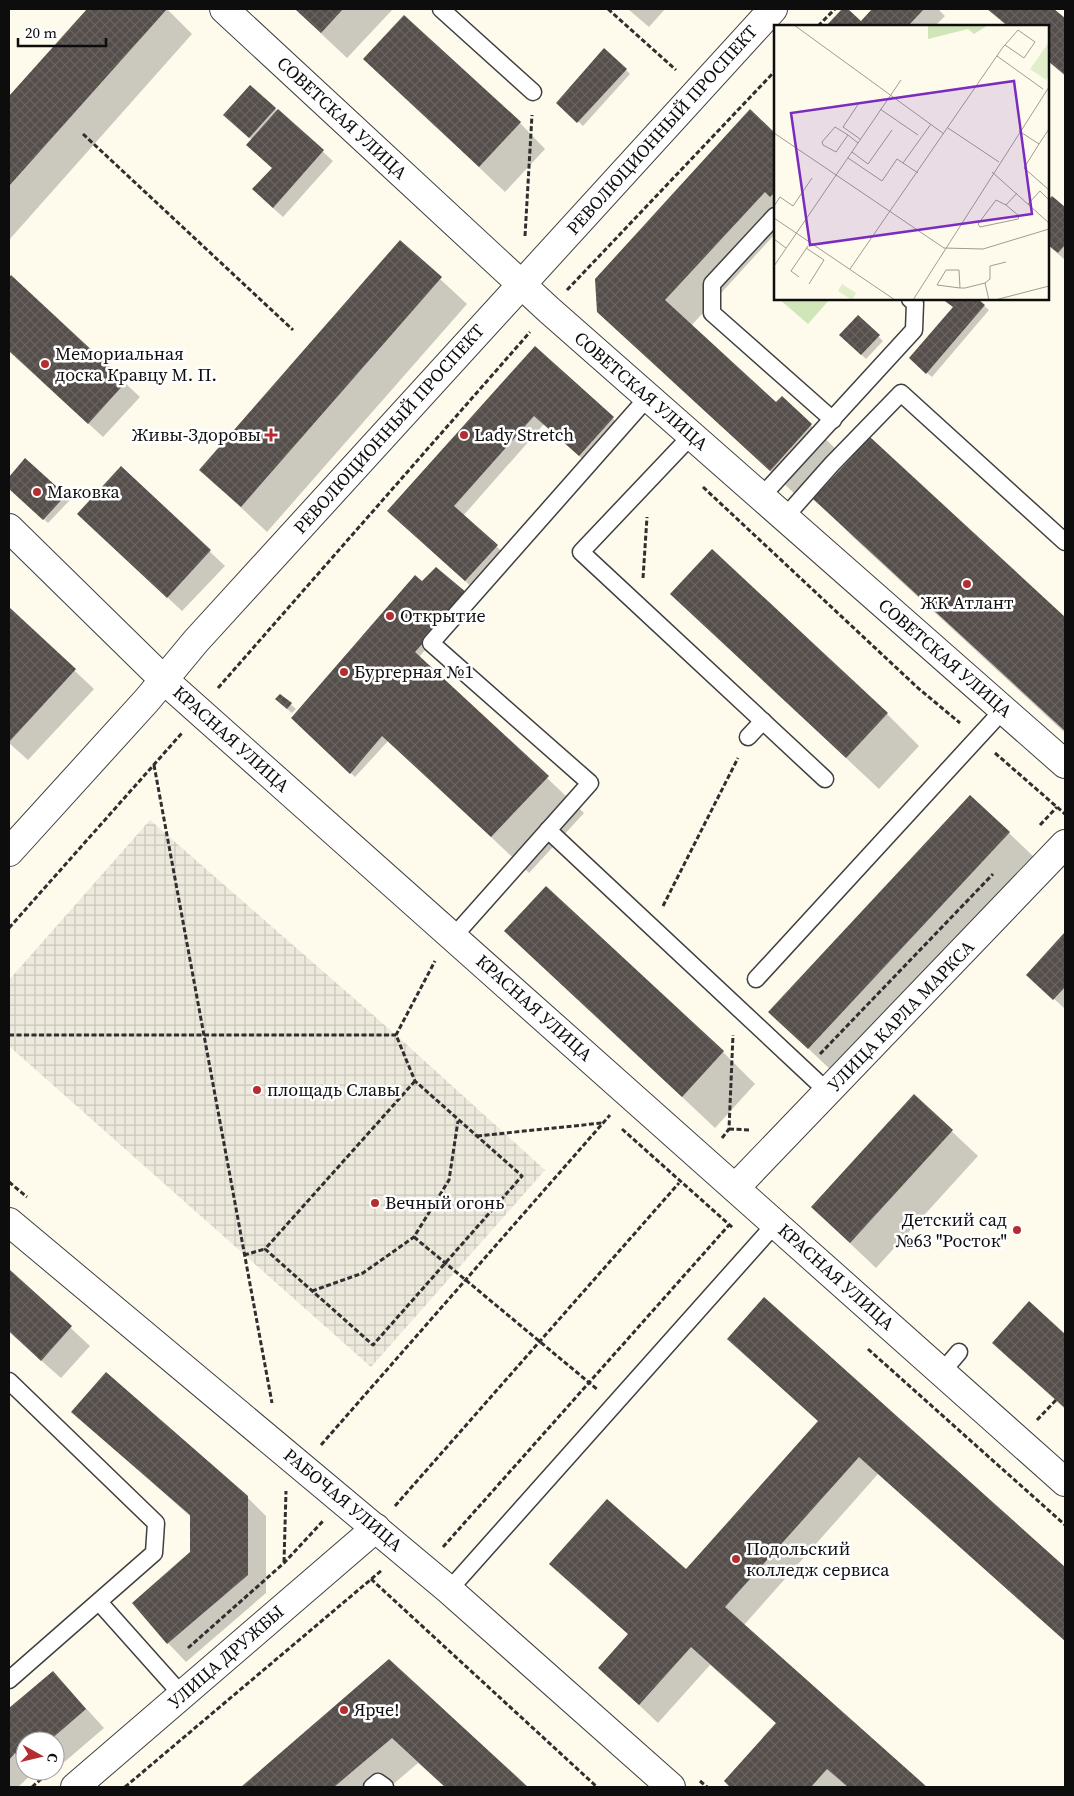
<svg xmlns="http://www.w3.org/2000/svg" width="1074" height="1796" font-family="'Source Serif 4',serif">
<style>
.park{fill:#d0e6b9}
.plaza{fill:url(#plaza-grid)}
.shadow{fill:#0003}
.building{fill:url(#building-cross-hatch)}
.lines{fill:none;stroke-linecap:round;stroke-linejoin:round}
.service-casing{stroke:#404040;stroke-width:19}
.minor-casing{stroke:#404040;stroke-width:30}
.path{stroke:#2f2f2f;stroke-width:3;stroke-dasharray:5 2.5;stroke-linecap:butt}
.service{stroke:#fff;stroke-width:16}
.minor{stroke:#fff;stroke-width:28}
.poi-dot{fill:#b42d31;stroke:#fff;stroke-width:2}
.labels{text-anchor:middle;stroke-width:5;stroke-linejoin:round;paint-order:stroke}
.street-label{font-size:18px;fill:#0d0d0d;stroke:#fff}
.poi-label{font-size:18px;fill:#0d0d0d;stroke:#fff;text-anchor:start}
.inset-road{fill:none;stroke:#9e9c93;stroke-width:1}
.view{fill:#7b2cbf;fill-opacity:0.15;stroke:#7b2cbf;stroke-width:2.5}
.inset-edge{fill:none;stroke:#0d0d0d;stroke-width:2.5}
</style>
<defs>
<pattern id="plaza-grid" width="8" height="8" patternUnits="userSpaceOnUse" patternTransform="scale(1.25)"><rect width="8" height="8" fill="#ede9dd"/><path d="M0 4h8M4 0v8" fill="none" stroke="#cac7bc"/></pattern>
<pattern id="building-cross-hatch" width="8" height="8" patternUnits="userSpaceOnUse" patternTransform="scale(1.25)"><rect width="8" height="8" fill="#554e4a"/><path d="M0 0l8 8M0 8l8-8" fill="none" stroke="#686360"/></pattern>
</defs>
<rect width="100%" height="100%" fill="#fefbed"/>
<polygon class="park" points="779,299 830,299 808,324"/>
<polygon class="plaza" points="150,820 396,1035 545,1170 371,1367 9,1046 9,980"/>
<g class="shadow">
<polygon points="88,9 167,9 192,34 9,240 9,98"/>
<polygon points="295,9 393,9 347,58"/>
<polygon points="628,9 665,9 649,27"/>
<polygon points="844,9 861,23 874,9 938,9 945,16 935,26 828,26"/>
<polygon points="988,9 1052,9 1065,20 1065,76 1048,61 1048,26 1007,26"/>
<polygon points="365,59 520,123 545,149 505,192"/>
<polygon points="626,70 630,74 583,126 558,102"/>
<polygon points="250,86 333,161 283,217 263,199 273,168 252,140 234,124"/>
<polygon points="750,111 775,134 775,234 691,326 776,404 782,398 837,450 796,495 598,312"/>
<polygon points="1048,195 1065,209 1065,260 1048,245"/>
<polygon points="400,242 467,304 267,532 201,470"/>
<polygon points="11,277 140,397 103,437 9,350 9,279"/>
<polygon points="945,299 976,299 989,310 932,377 915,363 954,308"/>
<polygon points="858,317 883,341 866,359 841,335"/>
<polygon points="535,347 622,427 589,465 544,424 463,516 506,555 475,590 398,521"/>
<polygon points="870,439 1065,619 1065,733 854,538 815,499"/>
<polygon points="25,460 70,500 48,523 9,487 9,478"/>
<polygon points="121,468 225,566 182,611 93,528"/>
<polygon points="422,582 470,598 419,657 584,813 529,873 389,740 355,777 293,718"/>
<polygon points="672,594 887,714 919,746 879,789"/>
<polygon points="9,609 94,689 28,760 9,743"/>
<polygon points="280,695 296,709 292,713 281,704"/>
<polygon points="1009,833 1035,858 835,1074 770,1012"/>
<polygon points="506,931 723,1052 755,1084 715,1128"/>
<polygon points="1065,934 1065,1006 1064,1008 1028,975"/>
<polygon points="914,1096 978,1156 876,1268 812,1207"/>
<polygon points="9,1271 90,1346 61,1378 9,1332"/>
<polygon points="764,1299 1065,1569 1065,1641 878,1474 744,1625 925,1787 732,1787 725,1781 777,1724 710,1665 658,1723 600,1668 629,1635 551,1564 686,1571 819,1422 729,1339"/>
<polygon points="1029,1303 1065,1335 1065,1409 993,1343"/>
<polygon points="73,1412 247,1497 266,1516 266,1593 186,1662 168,1643 192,1553 191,1517"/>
<polygon points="389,1661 527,1787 445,1787 418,1763 390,1787 243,1787"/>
<polygon points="53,1672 104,1728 55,1770 55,1741 25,1741 25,1771 54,1771 44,1780 35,1771 18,1787 9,1787 9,1709"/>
</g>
<g class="building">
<polygon points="87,9 167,9 9,186 9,96"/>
<polygon points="295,9 343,9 321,33"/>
<polygon points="842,9 848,9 861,21 872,9 924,9 908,26 826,26"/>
<polygon points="987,9 1054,9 1065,18 1065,75 1048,61 1048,26 1008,26"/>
<polygon points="404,15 521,122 479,167 363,59"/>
<polygon points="604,48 627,69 577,123 556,103"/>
<polygon points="250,85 276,108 249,138 223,115"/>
<polygon points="278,109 324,150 273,208 252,189 272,168 246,145"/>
<polygon points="750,109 775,133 775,192 770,197 765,192 665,300 776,402 782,396 812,424 770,471 597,312 595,279"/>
<polygon points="1052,196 1065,207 1065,245 1058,253 1048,245 1048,201"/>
<polygon points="400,240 442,277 241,507 199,470"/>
<polygon points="11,275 126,382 88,424 9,351 9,278"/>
<polygon points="942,299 978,299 985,305 926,374 909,358 953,307"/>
<polygon points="858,315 880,335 861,355 839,335"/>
<polygon points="535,346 614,417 579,456 534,416 454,506 498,545 465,581 387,511"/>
<polygon points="870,437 1065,617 1065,731 813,499"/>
<polygon points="25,458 66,495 43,520 9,489 9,477"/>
<polygon points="121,466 211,550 167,598 77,514"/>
<polygon points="712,549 888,713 846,758 670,594"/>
<polygon points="436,567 467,593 415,652 549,776 491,837 382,736 350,774 291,718 415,575 422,581"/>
<polygon points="9,607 76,669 9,742"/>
<polygon points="280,694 292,703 287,709 275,699"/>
<polygon points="970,795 1010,832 808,1049 768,1012"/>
<polygon points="546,886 724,1051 682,1097 504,931"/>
<polygon points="1065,932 1065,987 1053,1000 1026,975"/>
<polygon points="914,1094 953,1130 850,1243 811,1207"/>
<polygon points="9,1269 72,1326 41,1361 9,1331"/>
<polygon points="764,1297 1065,1567 1065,1641 859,1457 725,1607 927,1787 848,1787 827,1769 811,1787 730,1787 724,1781 776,1723 691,1647 639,1705 598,1668 628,1634 549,1564 607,1499 686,1569 818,1421 727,1339"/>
<polygon points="1029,1301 1065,1334 1065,1408 992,1343"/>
<polygon points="106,1372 248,1496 248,1575 167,1644 132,1603 190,1552 190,1515 71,1412"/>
<polygon points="389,1659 528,1787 445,1787 392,1738 334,1787 241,1787"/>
<polygon points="53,1671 86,1709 49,1741 25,1741 25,1763 15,1753 9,1760 9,1708"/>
</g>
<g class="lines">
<defs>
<g id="service">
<polyline points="441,9 533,92"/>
<polyline points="775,216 712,284 712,313 833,420"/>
<polyline points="691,436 581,552 825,779"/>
<polyline points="761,497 914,330 915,303 910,299"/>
<polyline points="785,517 832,464 901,393 1065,542"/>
<polyline points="748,737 763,721"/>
<polyline points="548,830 828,1092"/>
<polyline points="454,936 590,783 431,643 648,397"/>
<polyline points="756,979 1004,709"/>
<polyline points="942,1372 959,1352"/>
<polyline points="9,1381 156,1523 154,1553 9,1680"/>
<polyline points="449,1590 776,1223"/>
<polyline points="99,1602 182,1695"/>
<polyline points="372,1787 378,1782 385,1787"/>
</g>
<g id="minor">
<polyline points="224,9 549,310 1065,764"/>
<polyline points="9,528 163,679 1065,1482"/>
<polyline points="9,852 147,700 196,641 773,9"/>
<polyline points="736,1187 1065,844"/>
<polyline points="9,1222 449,1590 671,1787"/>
<polyline points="75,1787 376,1528"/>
</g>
</defs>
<use href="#service" class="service-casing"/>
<use href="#minor" class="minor-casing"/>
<g class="path">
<polyline points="608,9 676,70"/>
<polyline points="818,26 835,9"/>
<polyline points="83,134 293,330"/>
<polyline points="525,236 532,115"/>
<polyline points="567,290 775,71"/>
<polyline points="703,487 918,688 960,723"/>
<polyline points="643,578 647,517"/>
<polyline points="218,688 530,332"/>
<polyline points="995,753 1065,814"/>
<polyline points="154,765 272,1403"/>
<polyline points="1040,825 1057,807"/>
<polyline points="663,906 738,758"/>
<polyline points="9,928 182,733"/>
<polyline points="9,1035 396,1035"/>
<polyline points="820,1054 993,874"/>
<polyline points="415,1081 265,1249 373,1345 522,1176 415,1081 396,1035 435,961"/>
<polyline points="622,1129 733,1228"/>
<polyline points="729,1129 750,1130"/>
<polyline points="477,1136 602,1123"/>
<polyline points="722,1138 729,1129 733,1035"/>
<polyline points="9,1182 27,1197"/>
<polyline points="414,1237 598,1390"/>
<polyline points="244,1255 265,1249"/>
<polyline points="312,1291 363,1273 414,1237 449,1180 458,1121"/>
<polyline points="868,1349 1065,1525"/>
<polyline points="1037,1420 1056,1400"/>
<polyline points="321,1445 610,1115"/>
<polyline points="395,1506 679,1183"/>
<polyline points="443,1547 729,1225"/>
<polyline points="284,1562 286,1491"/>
<polyline points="371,1579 597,1787"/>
<polyline points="188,1648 284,1563 323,1521"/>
<polyline points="700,1781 707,1787"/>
<polyline points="32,1787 50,1771"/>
<polyline points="125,1787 382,1570"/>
</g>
<use href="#service" class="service"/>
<use href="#minor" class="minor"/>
</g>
<g class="poi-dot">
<circle cx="45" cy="364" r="5"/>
<path d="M268.5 427.5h5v5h5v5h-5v5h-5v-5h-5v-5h5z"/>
<circle cx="464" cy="435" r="5"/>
<circle cx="37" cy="492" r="5"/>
<circle cx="967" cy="584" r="5"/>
<circle cx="390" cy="616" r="5"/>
<circle cx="344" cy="672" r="5"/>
<circle cx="257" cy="1090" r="5"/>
<circle cx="375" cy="1203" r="5"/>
<circle cx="1017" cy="1230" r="5"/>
<circle cx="736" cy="1559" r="5"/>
<circle cx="344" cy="1710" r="5"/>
</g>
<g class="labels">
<g class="street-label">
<text transform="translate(342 118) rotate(43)" y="6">СОВЕТСКАЯ УЛИЦА</text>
<text transform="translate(662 130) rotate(-48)" y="6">РЕВОЛЮЦИОННЫЙ ПРОСПЕКТ</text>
<text transform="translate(641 391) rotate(41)" y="6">СОВЕТСКАЯ УЛИЦА</text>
<text transform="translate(389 429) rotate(-48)" y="6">РЕВОЛЮЦИОННЫЙ ПРОСПЕКТ</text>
<text transform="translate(945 658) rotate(41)" y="6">СОВЕТСКАЯ УЛИЦА</text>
<text transform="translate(231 739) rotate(42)" y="6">КРАСНАЯ УЛИЦА</text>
<text transform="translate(534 1008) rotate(42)" y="6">КРАСНАЯ УЛИЦА</text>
<text transform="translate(901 1016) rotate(-46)" y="6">УЛИЦА КАРЛА МАРКСА</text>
<text transform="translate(836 1277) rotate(42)" y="6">КРАСНАЯ УЛИЦА</text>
<text transform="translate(343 1500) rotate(40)" y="6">РАБОЧАЯ УЛИЦА</text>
<text transform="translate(226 1657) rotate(-41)" y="6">УЛИЦА ДРУЖБЫ</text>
</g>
<g class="poi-label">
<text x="55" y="360">Мемориальная<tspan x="55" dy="21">доска Кравцу М. П.</tspan></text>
<text x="261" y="441" text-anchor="end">Живы-Здоровы</text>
<text x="474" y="441">Lady Stretch</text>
<text x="47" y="498">Маковка</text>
<text x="967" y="609" text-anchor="middle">ЖК Атлант</text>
<text x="400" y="622">Открытие</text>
<text x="354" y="678">Бургерная №1</text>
<text x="267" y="1096">площадь Славы</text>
<text x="385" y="1209">Вечный огонь</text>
<text x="1007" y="1226" text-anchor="end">Детский сад<tspan x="1007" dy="21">№63 "Росток"</tspan></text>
<text x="746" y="1555">Подольский<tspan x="746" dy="21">колледж сервиса</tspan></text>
<text x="354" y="1716">Ярче!</text>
</g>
</g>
<g transform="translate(774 25)">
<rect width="275" height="275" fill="#fefbed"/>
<path d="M154 0H214L200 9 194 4 154 14Z" fill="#d0e6b9"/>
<path d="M275 17V50L272 55 256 44ZM68 259 82 268 78 275 64 266Z" fill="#e1eeca"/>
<path class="inset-road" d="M20 0 170 109M223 31 269 64M85 78 69 102 86 114M106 84 144 110M174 103 225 137M245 106 265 119 250 143 275 165M0 108 170 223 209 224 275 204M74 110 62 127 49 120 48 117 61 102 74 110 84 118M265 119 275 104M78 127 94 139 118 105M74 133 108 156 123 134 144 148M129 138 157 99M218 147 275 198M254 179 266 166 275 175M232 180 222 175 204 199 206 202 244 194 245 191 232 180 243 168M0 181 6 172 19 181 38 153M0 193 121 275M0 214 12 223M32 223 50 235 35 259M0 241 127 55M76 244 229 22 231 20 244 5 261 17 250 33 231 20M25 252 17 246 34 221M211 258 216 254V241L232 237M186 263 185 245H172L163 260 186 263H191L211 258 215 275M139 275 275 62M221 275 275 261"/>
<path class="view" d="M240 56 258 189 36 220 17 88Z"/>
<rect width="275" height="275" class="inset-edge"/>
</g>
<rect width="1074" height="1796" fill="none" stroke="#0d0d0d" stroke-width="20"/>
<g transform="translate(40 1756) rotate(98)"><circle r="24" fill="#ffffff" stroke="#9e9e9e"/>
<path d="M0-4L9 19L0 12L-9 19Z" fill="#b42d31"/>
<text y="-8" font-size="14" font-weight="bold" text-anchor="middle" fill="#0d0d0d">С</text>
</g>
<path d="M18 38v8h88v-8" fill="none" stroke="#0d0d0d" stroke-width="2.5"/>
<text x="25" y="38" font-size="15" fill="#0d0d0d" stroke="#ffffff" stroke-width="4" paint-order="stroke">20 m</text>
</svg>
